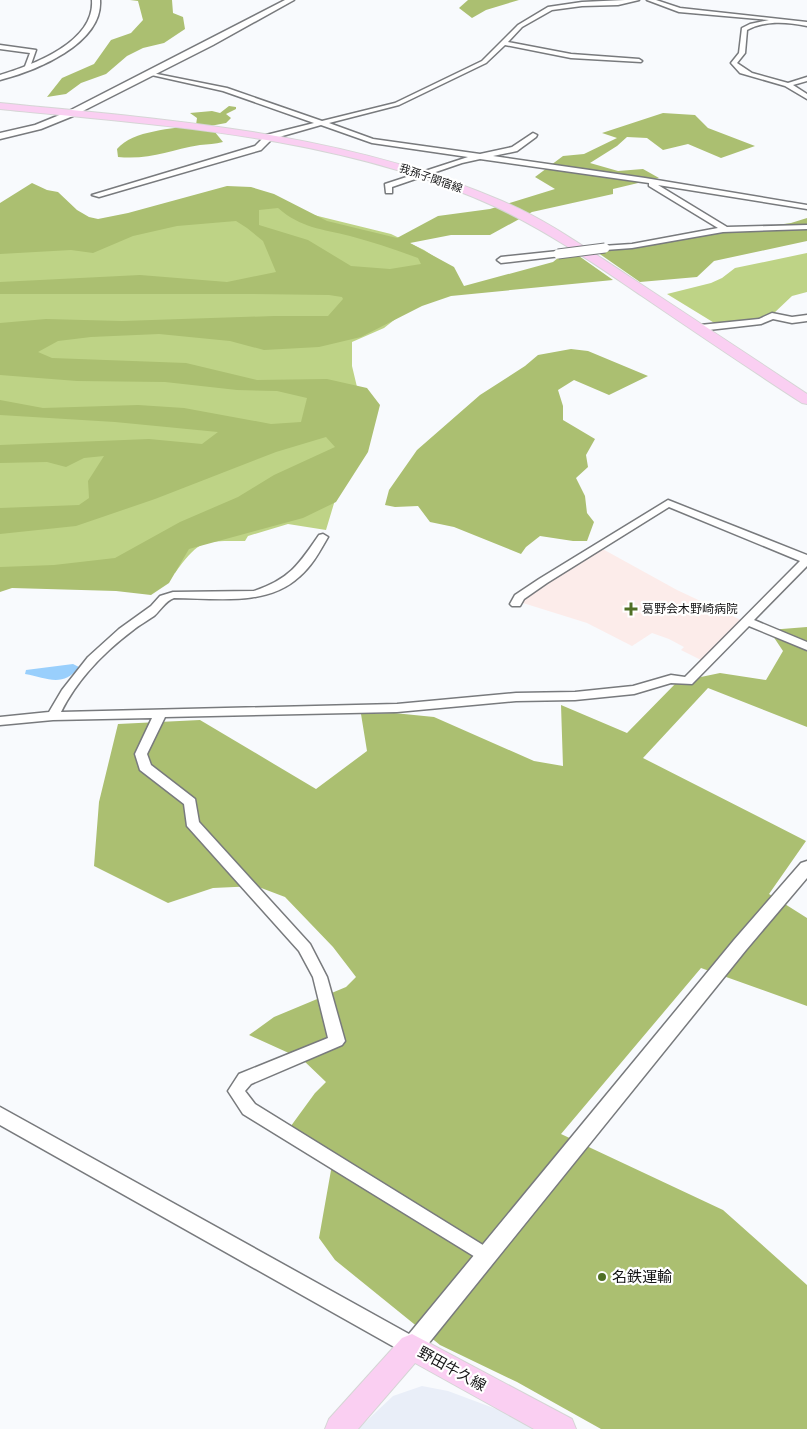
<svg xmlns="http://www.w3.org/2000/svg" width="807" height="1429" font-family="Lato,'Noto Sans JP',sans-serif">
<style>
.built{fill:#e9eef8}
.medical{fill:#fcecea}
.green{fill:#bed386}
.forest{fill:#abbf71;fill-rule:evenodd}
.water{fill:#99cffc}
.lines{fill:none;stroke-linecap:round;stroke-linejoin:round}
.minor-casing{stroke:#787a7d;stroke-width:3}
.tertiary-casing{stroke:#787a7d;stroke-width:3}
.primary-casing{stroke:#d5d5d5;stroke-width:2}
.minor{fill:#fff;fill-rule:evenodd}
.tertiary{fill:#fff;fill-rule:evenodd}
.primary{fill:#facff2;fill-rule:evenodd}
.minor-bridge-casing{stroke:#787a7d;stroke-width:11;stroke-linecap:butt}
.minor-bridge{stroke:#fff;stroke-width:9}
.poi-dot{fill:#4f6f25;stroke:#fff;stroke-width:2}
.labels{text-anchor:middle;stroke-width:4.5;stroke-linejoin:round;paint-order:stroke}
.far-street-label{font-size:11px;fill:#141415;stroke:#fff}
.poi-label{font-size:12px;fill:#141415;stroke:#fff;text-anchor:start}
.near-poi-label{font-size:15px;fill:#141415;stroke:#fff;text-anchor:start}
.near-street-label{font-size:15px;fill:#141415;stroke:#fff}
</style>
<rect width="100%" height="100%" fill="#f8fafd"/>
<polygon class="built" points="422,1386 448,1391 507,1413 540,1429 358,1429 393,1396"/>
<polygon class="medical" points="599,547 677,590 741,620 701,660 681,650 684,647 669,639 652,633 632,646 587,623 523,603 522,600 531,593"/>
<g class="green">
<path d="M265 203 391 234 424 250 447 265 403 313 384 328 352 342V366L357 387 341 480 326 530 288 524 248 536 245 541C204 541 200 538 175 573L0 575V249Z"/>
<polygon points="807,253 807,292 792,296 773,314 764,319 716,324 667,294 711,283 722,278 735,268"/>
</g>
<g class="forest">
<polygon points="130,0 172,0 173,13 183,17 185,29 164,43 143,48 127,56 106,74 81,83 66,94 47,97 62,78 94,64 111,40 131,33 143,20 138,1"/>
<polygon points="468,0 519,0 486,10 472,18 459,8"/>
<path d="M229 106 236 107V109L226 114 231 118 226 123 210 126 223 142C215 144 208 144 200 145 169 150 151 160 118 157L117 149C133 130 173 129 196 125L197 118 190 113 212 111 220 113Z"/>
<path d="M663 113 695 115 708 128 755 146 721 158 688 144 663 150 647 138 627 137 617 146 590 163 618 171 643 169 659 178 613 189V194L532 212 490 235H451L410 243 454 267 464 286 553 262 569 249 613 280 451 296 422 306 361 337 319 347 264 350 230 341 159 334 91 337 58 341 38 352 52 358 186 363 257 380 327 379 367 388 380 405 368 452 336 502 303 518 189 549 169 583 151 595 116 591 12 588 0 592V567L54 565 115 558 180 522 238 497 274 475 335 447 326 437 276 452 155 499 76 526 0 534V508L79 505 89 498 88 481 104 456 84 458 66 467 47 462 0 463V445L149 439 202 444 218 432 115 422 0 415V400L43 408 138 405 184 408 271 424 301 422 307 398 277 391 237 390 165 382 77 381 0 375V323L46 319 122 321 274 316H328L343 299 342 297 329 295 251 294H0V282L140 275 227 282 276 272 263 241 247 228 236 221 177 226 133 236 93 253 71 250 0 254V203L32 183 47 190 58 192 77 210 89 217 98 219 128 213 227 186 251 187 274 194 327 221 397 238 438 216 490 209 555 189 535 177 563 156 584 154 617 138 602 133ZM278 208C301 228 322 229 350 236 373 242 396 250 418 258L421 264 390 269 351 266 308 240 259 225V210Z"/>
<polygon points="807,218 807,241 714,261 697,277 640,282 594,250 791,223"/>
<polygon points="571,349 588,351 648,376 609,395 574,380 558,390 563,406 563,420 595,439 586,455 588,467 576,478 585,496 587,513 594,522 587,541 573,541 540,536 526,547 521,554 454,527 430,522 418,506 395,507 385,505 389,490 417,450 480,395 525,366 538,355"/>
<polygon points="807,627 807,727 708,688 643,758 806,841 769,894 807,918 807,1006 701,968 561,1134 723,1210 807,1285 807,1429 601,1429 517,1382 440,1345 335,1260 319,1238 333,1159 288,1130 315,1093 326,1082 302,1059 249,1035 274,1017 346,987 356,977 333,947 285,897 256,886 213,888 168,903 94,866 99,802 118,724 200,720 316,789 367,751 361,714 394,713 434,717 534,761 563,766 561,705 627,733 677,682 720,673 766,680 783,651 769,630"/>
</g>
<path class="water" d="M73 664 79 667C63 688 47 678 25 674L26 670Z"/>
<g class="lines">
<defs>
<g id="minor">
<polygon points="625,0 639,0 618,5 582,6 552,10 522,27 508,42 571,54 639,59 642,61 641,62 571,58 505,45 486,63 399,105 329,123 373,139 480,154 512,147 533,133 537,135 536,137 517,151 493,156 645,178 807,205 807,209 658,185 727,227 807,225 807,229 723,232 632,248 605,250 601,248 602,246 632,244 718,228 649,186 649,183 480,159 462,163 392,187 392,193 386,193 385,184 468,157 372,143 321,125 272,139 261,150 99,197 92,195 255,146 266,135 314,123 223,91 147,74 147,72 227,88 322,121 395,103 482,61 518,25 548,7 582,2"/>
<path d="M647 0H656L680 8 807 22V26C787 22 766 20 747 30L745 53 737 63 752 73 788 83 807 77V81L793 85 807 94V99L785 86 740 73 731 63 739 53 742 28 750 24 769 20 679 12Z"/>
<polygon points="0,45 36,50 29,70 24,69 30,53 0,49"/>
<polygon points="558,251 562,254 561,256 501,263 497,260 501,257"/>
<polygon points="772,313 792,317 807,315 807,321 792,323 773,319 761,324 700,331 695,328 700,325 759,319"/>
<path d="M668 500 807 555V566L754 620 807 642V650L749 626 692 684 671 683 634 694 575 700 516 701 397 712 165 717 147 754 151 765 195 799 199 822 310 944 327 977 345 1041 342 1045 251 1084 245 1091 255 1104 491 1250 494 1255 491 1260 485 1263 243 1114 228 1091 239 1074 328 1038 313 977 299 951 187 826 184 804 140 770 135 754 152 718 53 720 0 725V717L49 712 62 690 88 657 119 629 151 606 160 596 173 592 254 591C290 579 299 564 319 535L323 534 328 537C320 551 312 566 299 577 267 607 214 598 174 598 165 601 161 610 154 616 147 621 139 625 132 631 104 652 77 680 61 712L397 704 516 693 575 692 633 686 671 675 685 677 800 561 669 507 547 583 524 599 520 606H512L510 604 515 595 539 579Z"/>
</g>
<g id="tertiary">
<path d="M92 0H100C103 44 35 71 0 80V75C33 65 95 42 92 0Z"/>
<polygon points="285,0 294,0 213,45 73,116 41,129 0,139 0,133 35,125 67,112"/>
<polygon points="807,861 807,878 746,950 420,1354 412,1357 0,1125 0,1107 409,1334 734,940 801,863"/>
</g>
<g id="primary">
<path d="M0 103C170 120 344 132 502 201 547 220 587 249 627 275 687 314 747 354 807 394V404L802 403C748 368 695 332 642 296 595 264 547 231 496 207 342 136 167 126 0 109Z"/>
<polygon points="412,1334 572,1419 576,1429 534,1429 415,1363 358,1429 325,1429 329,1419 402,1338"/>
</g>
</defs>
<use href="#minor" class="minor-casing"/>
<use href="#tertiary" class="tertiary-casing"/>
<use href="#primary" class="primary-casing"/>
<use href="#minor" class="minor"/>
<use href="#tertiary" class="tertiary"/>
<use href="#primary" class="primary"/>
<defs>
<polyline id="minor-bridge" points="558,254 605,248"/>
</defs>
<use href="#minor-bridge" class="minor-bridge-casing"/>
<use href="#minor-bridge" class="minor-bridge"/>
</g>
<g class="poi-dot">
<path d="M628.5 601.5h5v5h5v5h-5v5h-5v-5h-5v-5h5z"/>
<circle cx="602" cy="1277" r="5"/>
</g>
<g class="labels">
<g class="far-street-label">
<text transform="translate(431 178) rotate(19)" y="4">我孫子関宿線</text>
</g>
<g class="poi-label">
<text x="642" y="613">葛野会木野崎病院</text>
</g>
<g class="near-poi-label">
<text x="612" y="1282">名鉄運輸</text>
</g>
<g class="near-street-label">
<text transform="translate(452 1369) rotate(29)" y="5">野田牛久線</text>
</g>
</g>
</svg>
